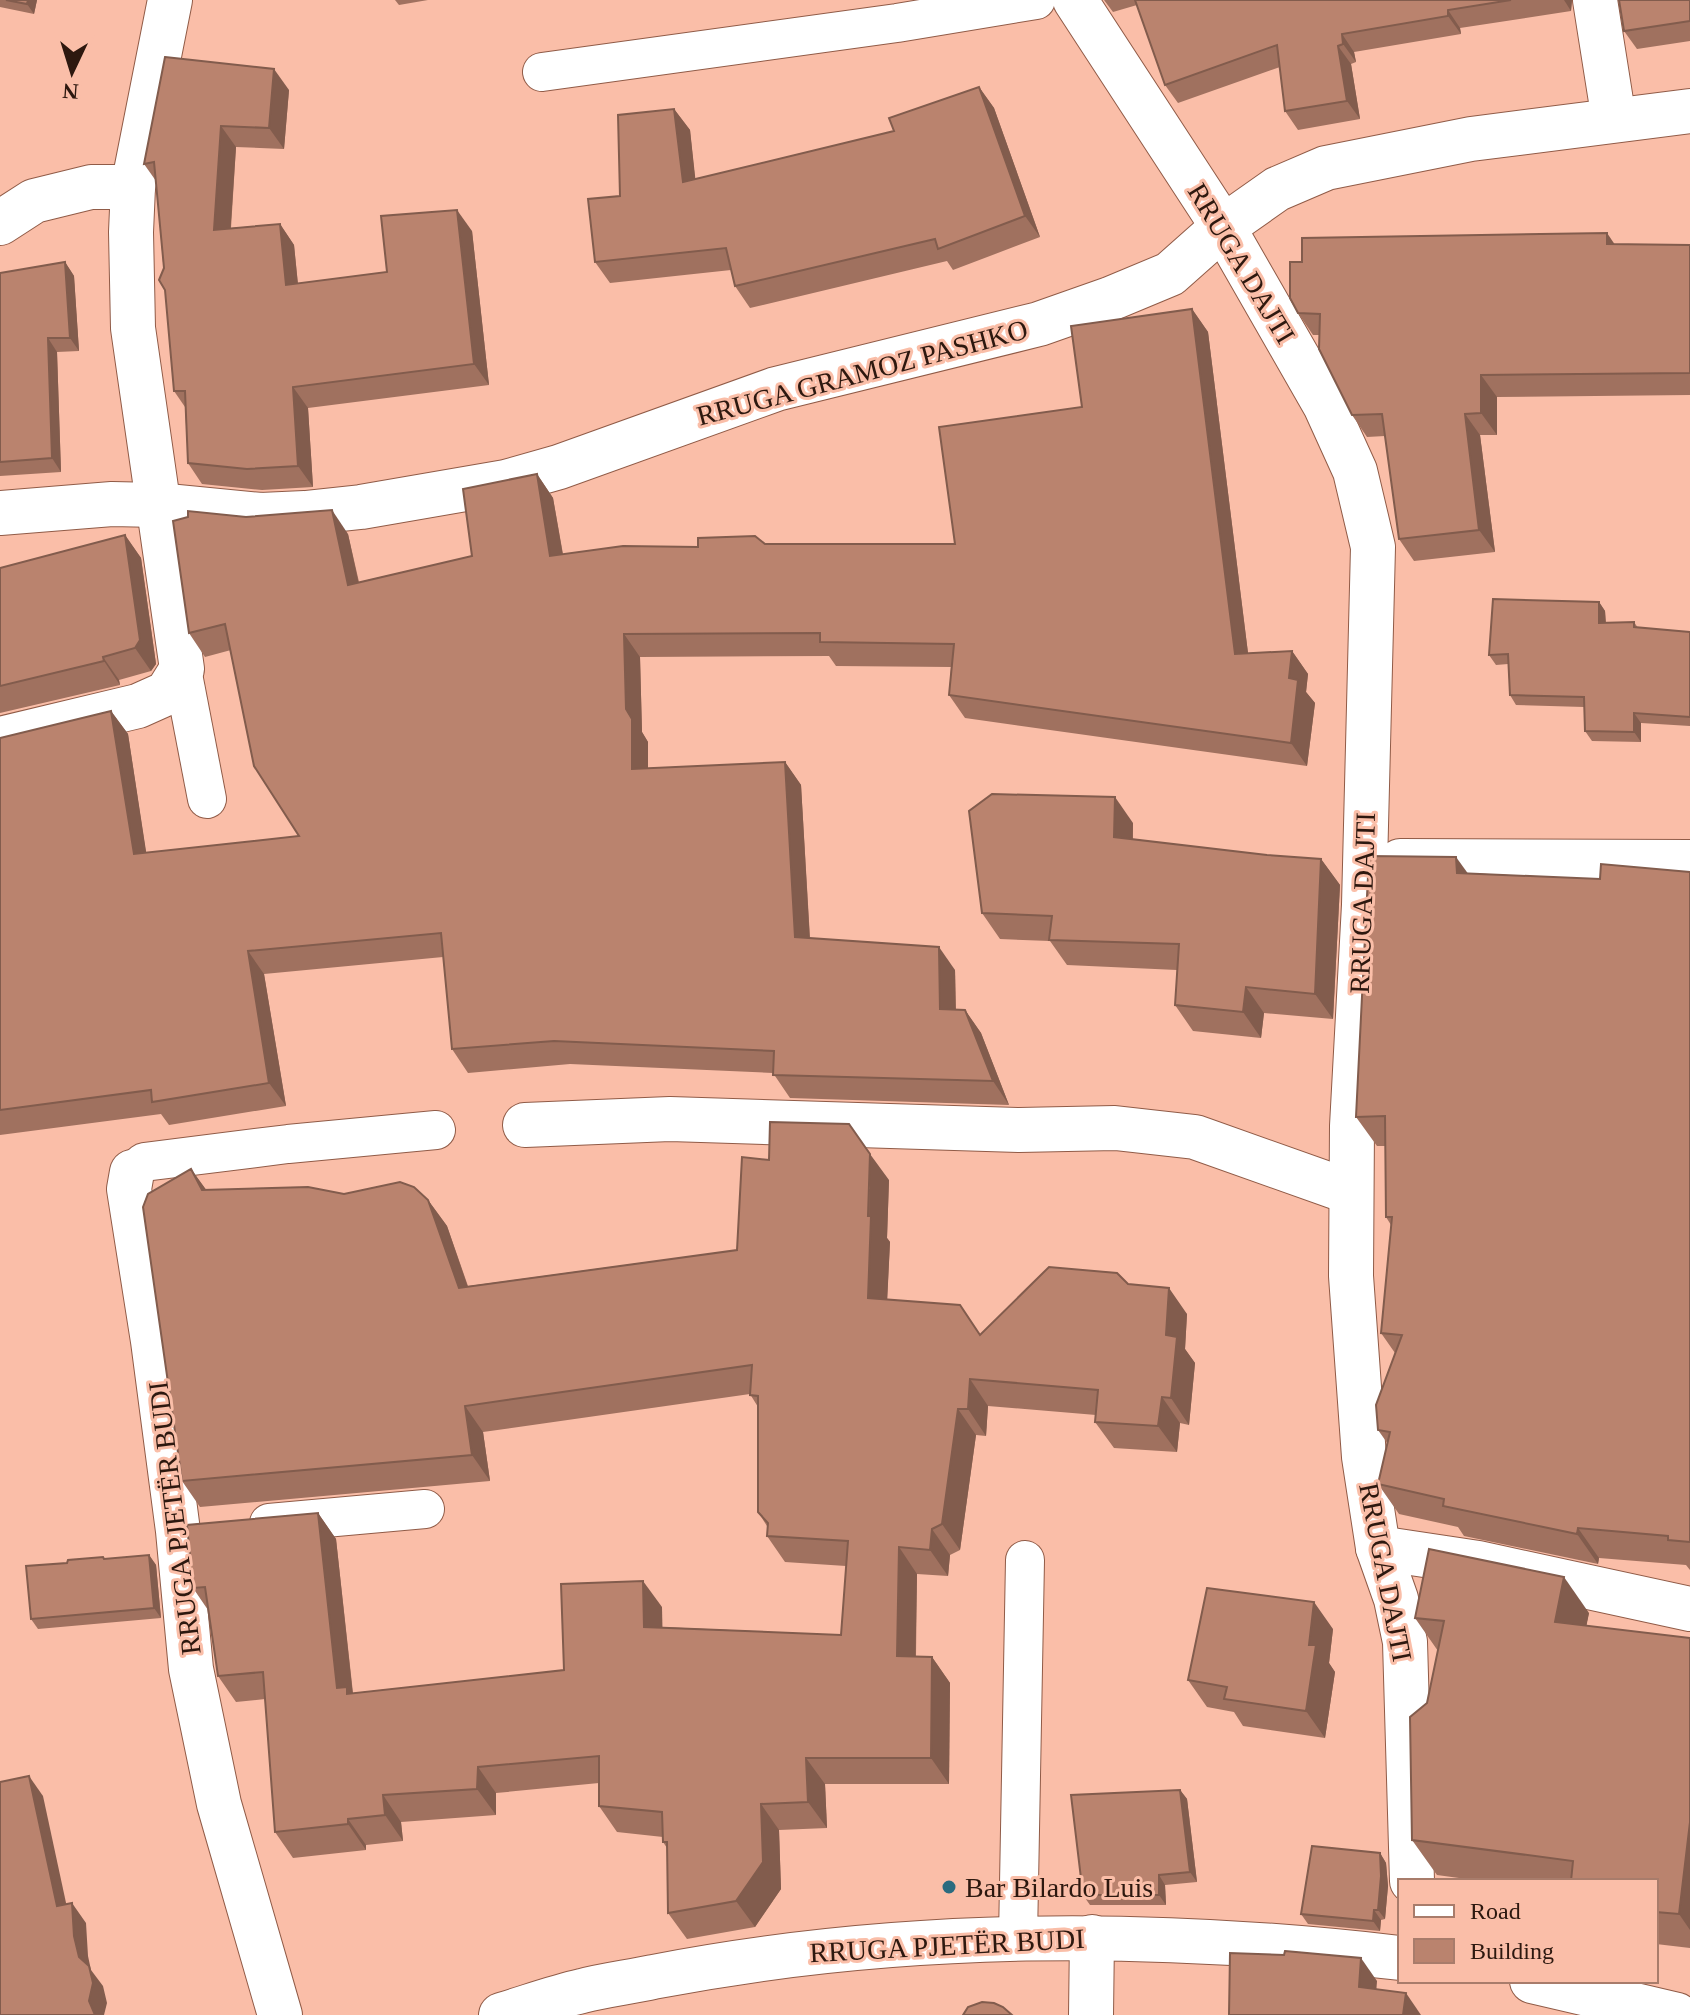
<svg xmlns="http://www.w3.org/2000/svg" width="1690" height="2015" font-family="'Times New Roman',serif">
<style>
.lines{fill:none;stroke-linecap:round;stroke-linejoin:round}
.service-casing{stroke:#905b47;stroke-width:40}
.minor-casing{stroke:#905b47;stroke-width:46}
.tertiary-casing{stroke:#905b47;stroke-width:46}
.service{stroke:#fff;stroke-width:38}
.minor{stroke:#fff;stroke-width:44}
.tertiary{stroke:#fff;stroke-width:44}
.wall{fill:#a0715f}
.shaded-wall{fill:#825c4d}
.building{fill:#ba836e;stroke:#825c4d;stroke-width:2}
.poi-dot{fill:#2b6b7f;stroke:#fabea8;stroke-width:3}
.labels{text-anchor:middle;stroke-width:6;stroke-linejoin:round;paint-order:stroke}
.street-label{font-size:28px;fill:#2d180f;stroke:#fabea8}
.poi-label{font-size:28px;fill:#2d180f;stroke:#fabea8;text-anchor:start}
</style>
<rect width="100%" height="100%" fill="#fabea8"/>
<g class="lines">
<defs>
<g id="service">
<polyline points="542,72 897,23 1036,0"/>
<polyline points="182,669 207,799"/>
<polyline points="132,1172 144,1162 288,1144 436,1130"/>
<polyline points="269,1523 425,1509"/>
<polyline points="1018,1938 1025,1560"/>
</g>
<g id="minor">
<polyline points="1595,0 1614,120"/>
<polyline points="0,223 34,201 91,187 133,187"/>
<polyline points="0,513 112,504 157,505 261,515 305,513 361,507 506,482 559,467 776,389 1039,324 1110,299 1170,274 1223,227"/>
<polyline points="0,739 138,706 167,693 182,669 133,328 131,232 133,187 170,0"/>
<polyline points="1400,861 1690,862"/>
<polyline points="525,1125 670,1119 1019,1130 1115,1128 1195,1137 1350,1192"/>
<polyline points="132,1172 129,1189 153,1341 178,1531 191,1669 219,1804 280,2015"/>
<polyline points="1378,1548 1478,1563 1690,1609"/>
<polyline points="1091,2015 1092,1937"/>
</g>
<g id="tertiary">
<polyline points="1075,0 1223,227 1325,405 1355,471 1373,547 1364,905 1352,1126 1351,1276 1364,1457 1378,1548 1396,1599 1405,1642 1412,1881"/>
<polyline points="1223,227 1277,189 1326,168 1471,139 1690,111"/>
<polyline points="1532,1981 1677,2015"/>
<path d="M501 2015C528 2007 555 1997 582 1991 605 1985 630 1982 653 1977 901 1929 1150 1929 1400 1958"/>
</g>
</defs>
<use href="#service" class="service-casing"/>
<use href="#minor" class="minor-casing"/>
<use href="#tertiary" class="tertiary-casing"/>
<use href="#service" class="service"/>
<use href="#minor" class="minor"/>
<use href="#tertiary" class="tertiary"/>
</g>
<g class="wall">
<polygon points="0,0 37,0 34,14 0,7"/>
<polygon points="395,0 428,0 399,5"/>
<polygon points="1104,0 1572,0 1571,11 1460,28 1461,34 1354,52 1356,62 1351,64 1360,119 1298,130 1285,111 1280,67 1178,103 1165,85 1137,5 1113,12"/>
<polygon points="1690,0 1690,41 1637,49 1624,31"/>
<polygon points="979,87 994,108 1040,237 953,270 947,261 750,308 735,286 731,270 610,283 595,262 620,196 674,109 690,130 695,179 894,131"/>
<polygon points="289,90 284,149 236,147 231,228 280,224 294,245 298,284 387,272 472,231 489,385 308,408 313,487 262,490 202,484 188,463 185,407 174,391 156,181 144,164"/>
<polygon points="1614,244 1690,245 1690,395 1497,397 1497,435 1480,435 1495,552 1414,561 1399,539 1385,436 1367,437 1352,415 1319,335 1313,335 1298,313 1302,262"/>
<polygon points="65,262 74,276 79,351 57,352 61,472 0,476 0,273"/>
<polygon points="1192,309 1208,332 1248,653 1292,651 1308,674 1306,692 1315,703 1307,766 965,718 949,695 951,667 836,666 829,656 640,657 642,732 648,742 648,768 785,762 801,785 810,938 955,970 956,1009 965,1010 981,1033 1009,1105 790,1098 773,1073 570,1064 468,1073 452,1049 443,957 264,974 286,1106 169,1125 161,1114 0,1135 0,738 111,711 128,734 146,853 299,836 231,650 205,657 189,633 348,534 359,582 472,556 537,474 553,498 563,554 765,544 955,544 1082,407"/>
<polygon points="125,535 141,558 156,664 151,671 119,680 120,685 0,713 0,568"/>
<polygon points="1599,602 1605,611 1606,622 1634,622 1638,628 1690,632 1690,726 1641,723 1641,742 1592,741 1585,731 1584,707 1516,705 1510,695 1508,664 1496,665 1489,655"/>
<polygon points="1133,823 1133,839 1267,855 1321,859 1340,885 1333,1019 1264,1013 1261,1038 1193,1031 1175,1005 1177,970 1067,965 1050,941 1000,939 982,913"/>
<polygon points="1690,872 1690,1570 1686,1565 1599,1558 1598,1564 1464,1536 1458,1527 1399,1514 1378,1484 1388,1444 1378,1430 1395,1353 1381,1333 1391,1225 1386,1217 1385,1146 1377,1146 1356,1117 1468,873 1600,879"/>
<polygon points="191,1169 206,1190 344,1194 428,1200 447,1226 468,1286 737,1250 889,1180 887,1238 890,1242 887,1300 980,1334 1128,1284 1187,1314 1185,1349 1195,1363 1189,1425 1180,1423 1177,1452 1114,1448 1095,1422 1096,1415 988,1406 986,1436 976,1435 960,1550 950,1555 948,1576 917,1574 916,1656 932,1657 950,1683 949,1784 825,1784 827,1828 779,1830 781,1889 755,1927 687,1939 668,1913 667,1848 663,1842 663,1837 617,1832 599,1806 599,1783 496,1793 496,1815 401,1822 403,1841 366,1845 366,1850 293,1858 275,1832 265,1699 236,1702 218,1676 208,1610 193,1588 318,1513 336,1539 353,1693 564,1670 662,1607 662,1627 841,1635 846,1566 785,1562 767,1536 767,1526 758,1512 758,1407 750,1394 483,1432 490,1481 200,1507 182,1481"/>
<polygon points="149,1555 156,1565 161,1618 38,1629 31,1619 105,1559"/>
<polygon points="1589,1613 1586,1626 1690,1638 1690,1948 1656,1944 1656,1881 1481,1881 1437,1875 1412,1840 1427,1703 1438,1651 1415,1618"/>
<polygon points="1333,1629 1329,1663 1335,1672 1325,1738 1243,1726 1234,1712 1207,1707 1188,1680"/>
<polygon points="1180,1790 1187,1799 1197,1882 1165,1885 1166,1905 1090,1905 1083,1895"/>
<polygon points="1380,1853 1386,1863 1388,1886 1385,1919 1381,1920 1380,1931 1308,1924 1301,1914"/>
</g>
<g class="shaded-wall">
<polygon points="28,0 37,0 34,14 27,4"/>
<polygon points="1564,0 1572,0 1571,11"/>
<polygon points="1448,10 1460,28 1461,34 1448,16"/>
<polygon points="1342,34 1354,52 1356,62 1343,44"/>
<polygon points="1338,46 1351,64 1360,119 1347,101"/>
<polygon points="274,69 289,90 284,149 269,128"/>
<polygon points="979,87 994,108 1040,237 1025,216"/>
<polygon points="674,109 690,130 698,203 683,182"/>
<polygon points="221,126 236,147 229,251 214,230"/>
<polygon points="457,210 472,231 489,385 474,364"/>
<polygon points="280,224 294,245 300,306 286,285"/>
<polygon points="1607,233 1622,255 1607,244"/>
<polygon points="65,262 74,276 79,351 70,338"/>
<polygon points="1192,309 1208,332 1251,677 1235,654"/>
<polygon points="48,338 57,352 61,472 52,458"/>
<polygon points="1481,375 1497,397 1497,435 1481,413"/>
<polygon points="293,387 308,408 313,487 298,466"/>
<polygon points="1465,414 1480,435 1495,552 1479,530"/>
<polygon points="537,474 553,498 567,579 550,556"/>
<polygon points="332,510 348,534 364,608 348,585"/>
<polygon points="125,535 141,558 156,664 151,671 135,648"/>
<polygon points="1599,602 1605,611 1606,632 1599,623"/>
<polygon points="624,634 640,657 642,732 648,742 648,792 632,769 626,709"/>
<polygon points="1292,651 1308,674 1306,692 1315,703 1307,766 1291,743 1289,678"/>
<polygon points="103,657 119,680 120,685 104,661"/>
<polygon points="111,711 128,734 150,877 134,854"/>
<polygon points="1634,713 1641,723 1641,742 1634,732"/>
<polygon points="785,762 801,785 811,960 795,937"/>
<polygon points="1115,797 1133,823 1132,862 1114,837"/>
<polygon points="1456,857 1477,886 1457,873"/>
<polygon points="1321,859 1340,885 1333,1019 1315,994"/>
<polygon points="939,947 955,970 956,1032 940,1009"/>
<polygon points="248,951 264,974 286,1106 269,1083"/>
<polygon points="1246,987 1264,1013 1261,1038 1243,1012"/>
<polygon points="965,1010 981,1033 1009,1105 993,1081"/>
<polygon points="870,1154 889,1180 887,1238 890,1242 886,1325 868,1298"/>
<polygon points="191,1169 210,1195 202,1190"/>
<polygon points="428,1200 447,1226 477,1314 459,1288"/>
<polygon points="1169,1288 1187,1314 1185,1349 1195,1363 1189,1425 1171,1398 1166,1335"/>
<polygon points="970,1379 988,1406 986,1436 968,1409"/>
<polygon points="1162,1397 1180,1423 1177,1452 1158,1426"/>
<polygon points="465,1406 483,1432 490,1481 472,1455"/>
<polygon points="958,1409 976,1435 960,1550 942,1524"/>
<polygon points="318,1513 336,1539 353,1696 337,1688"/>
<polygon points="1578,1528 1599,1558 1598,1564 1577,1534"/>
<polygon points="932,1529 950,1555 948,1576 930,1550"/>
<polygon points="899,1547 917,1574 915,1682 897,1656"/>
<polygon points="149,1555 156,1565 161,1618 154,1608"/>
<polygon points="1564,1577 1589,1613 1580,1658 1555,1622"/>
<polygon points="643,1581 662,1607 663,1653 644,1627"/>
<polygon points="1314,1602 1333,1629 1329,1663 1335,1672 1325,1738 1306,1711 1309,1645"/>
<polygon points="932,1657 950,1683 949,1784 931,1758"/>
<polygon points="806,1758 825,1784 827,1828 808,1802"/>
<polygon points="478,1767 496,1793 496,1815 477,1789"/>
<polygon points="29,1776 43,1796 71,1926 57,1906"/>
<polygon points="1180,1790 1187,1799 1197,1882 1190,1872"/>
<polygon points="383,1795 401,1822 403,1841 385,1815"/>
<polygon points="761,1804 779,1830 781,1889 755,1927 736,1901"/>
<polygon points="348,1819 366,1845 366,1850 348,1824"/>
<polygon points="1690,1822 1690,1930 1679,1914"/>
<polygon points="1380,1853 1386,1863 1388,1886 1385,1919 1378,1910"/>
<polygon points="1159,1875 1165,1885 1166,1905 1159,1895"/>
<polygon points="72,1903 86,1923 88,1956 91,1970 103,1986 107,2003 104,2015 95,2015 89,2001 74,1936"/>
<polygon points="1374,1910 1381,1920 1380,1931 1373,1921"/>
<polygon points="1361,1958 1377,1981 1375,2009 1359,1987"/>
<polygon points="1406,1993 1421,2015 1403,2015"/>
</g>
<g class="building">
<polygon points="6,0 28,0 27,4"/>
<polygon points="1135,0 1511,0 1448,10 1448,16 1342,34 1343,44 1338,46 1347,101 1285,111 1277,45 1165,85"/>
<polygon points="1619,0 1690,0 1690,21 1624,31"/>
<polygon points="165,57 274,69 269,128 221,126 214,230 280,224 286,285 387,272 381,216 457,210 474,364 293,387 298,466 247,469 188,463 185,391 174,391 165,290 159,280 164,268 154,162 144,164"/>
<polygon points="979,87 1025,216 938,249 935,239 735,286 726,248 595,262 588,199 620,196 618,115 674,109 683,182 894,131 889,118"/>
<polygon points="1607,233 1607,244 1690,245 1690,373 1481,375 1481,413 1465,414 1479,530 1399,539 1382,414 1352,415 1319,349 1320,314 1298,313 1290,298 1290,262 1302,262 1302,238"/>
<polygon points="65,262 70,338 48,338 52,458 0,462 0,273"/>
<polygon points="1192,309 1235,654 1292,651 1289,678 1298,680 1291,743 949,695 954,644 820,642 820,633 624,634 626,709 632,719 632,769 785,762 795,937 939,947 940,1009 965,1010 993,1081 773,1075 774,1051 554,1041 452,1049 441,933 248,951 269,1083 152,1102 151,1090 0,1110 0,738 111,711 134,854 299,836 254,766 225,624 189,633 173,521 188,517 188,511 246,517 332,510 348,585 472,556 463,489 537,474 550,556 623,546 698,547 698,538 755,536 765,544 955,544 939,427 1082,407 1071,326"/>
<polygon points="125,535 140,640 135,648 103,657 104,661 0,686 0,568"/>
<polygon points="1493,599 1599,602 1599,623 1634,622 1634,627 1690,632 1690,717 1634,713 1634,732 1585,731 1584,697 1510,695 1508,654 1489,655"/>
<polygon points="992,794 1115,797 1114,837 1267,855 1321,859 1315,994 1246,987 1243,1012 1175,1005 1179,944 1049,940 1052,916 982,913 969,811"/>
<polygon points="1369,856 1456,857 1457,873 1600,879 1601,864 1690,872 1690,1542 1668,1540 1668,1536 1578,1528 1577,1534 1443,1506 1444,1499 1378,1484 1390,1432 1378,1430 1376,1405 1402,1335 1381,1333 1392,1217 1386,1217 1385,1116 1356,1117"/>
<polygon points="770,1122 849,1124 870,1154 868,1216 871,1216 868,1298 960,1305 980,1335 1049,1267 1117,1273 1128,1284 1169,1288 1166,1335 1177,1337 1171,1398 1162,1397 1158,1426 1095,1422 1098,1390 970,1379 968,1409 958,1409 942,1524 932,1529 930,1550 899,1547 897,1656 932,1657 931,1758 806,1758 808,1802 761,1804 763,1862 736,1901 668,1913 667,1842 663,1842 662,1812 599,1806 599,1756 478,1767 477,1789 383,1795 385,1815 348,1819 348,1824 275,1832 263,1672 218,1676 205,1587 193,1588 187,1525 318,1513 337,1688 347,1687 347,1694 564,1670 561,1584 643,1581 644,1627 841,1635 848,1541 767,1536 768,1523 758,1512 758,1396 750,1395 752,1365 465,1406 472,1455 182,1481 143,1207 148,1194 191,1169 202,1190 308,1187 344,1194 400,1182 414,1187 428,1200 459,1288 737,1250 742,1157 769,1160"/>
<polygon points="1429,1549 1564,1577 1555,1622 1690,1638 1690,1822 1679,1914 1656,1912 1656,1881 1571,1881 1573,1861 1412,1840 1410,1717 1427,1703 1444,1621 1415,1618"/>
<polygon points="149,1555 154,1608 31,1619 26,1566 67,1563 68,1560 103,1557 104,1559"/>
<polygon points="1207,1588 1314,1602 1309,1645 1316,1645 1306,1711 1224,1699 1227,1687 1188,1680"/>
<polygon points="29,1776 57,1906 72,1903 74,1936 79,1957 89,1966 93,1983 89,2001 95,2015 0,2015 0,1782"/>
<polygon points="1180,1790 1190,1872 1159,1875 1159,1895 1083,1895 1071,1795"/>
<polygon points="1312,1846 1380,1853 1381,1876 1378,1910 1374,1910 1373,1921 1301,1914"/>
<polygon points="1285,1951 1361,1958 1359,1987 1406,1993 1403,2015 1229,2015 1230,1953 1284,1955"/>
<polygon points="982,2002 994,2003 1003,2007 1012,2015 963,2015 968,2007"/>
</g>
<circle class="poi-dot" cx="949" cy="1887" r="8"/>
<g class="labels">
<g class="street-label">
<text transform="translate(1242 263) rotate(59)" y="10">RRUGA DAJTI</text>
<text transform="translate(862 372) rotate(-15)" y="10">RRUGA GRAMOZ PASHKO</text>
<text transform="translate(1362 903) rotate(-88)" y="10">RRUGA DAJTI</text>
<text transform="translate(174 1518) rotate(-97)" y="10">RRUGA PJETËR BUDI</text>
<text transform="translate(1386 1572) rotate(79)" y="10">RRUGA DAJTI</text>
<text transform="translate(947 1945) rotate(-3)" y="10">RRUGA PJETËR BUDI</text>
</g>
<g class="poi-label">
<text x="965" y="1897">Bar Bilardo Luis</text>
</g>
</g>
<rect x="1398" y="1879" width="260" height="104" fill="#fabea8" stroke="#a87c6b" stroke-width="2"/>
<rect x="1414" y="1905" width="40" height="12" fill="#ffffff" stroke="#a87c6b" stroke-width="2"/>
<text x="1470" y="1919" font-size="24" fill="#2d180f">Road</text>
<rect x="1414" y="1939" width="40" height="24" fill="#ba836e" stroke="#a87c6b" stroke-width="2"/>
<text x="1470" y="1959" font-size="24" fill="#2d180f">Building</text>
<g transform="translate(72 72) rotate(184)" stroke="#fabea8" stroke-width="6" paint-order="stroke">
<path d="M0-6L14 30L0 20L-14 30Z" fill="#2d180f"/>
<text y="-12" font-size="22" font-weight="bold" text-anchor="middle" fill="#2d180f">N</text>
</g>
</svg>
